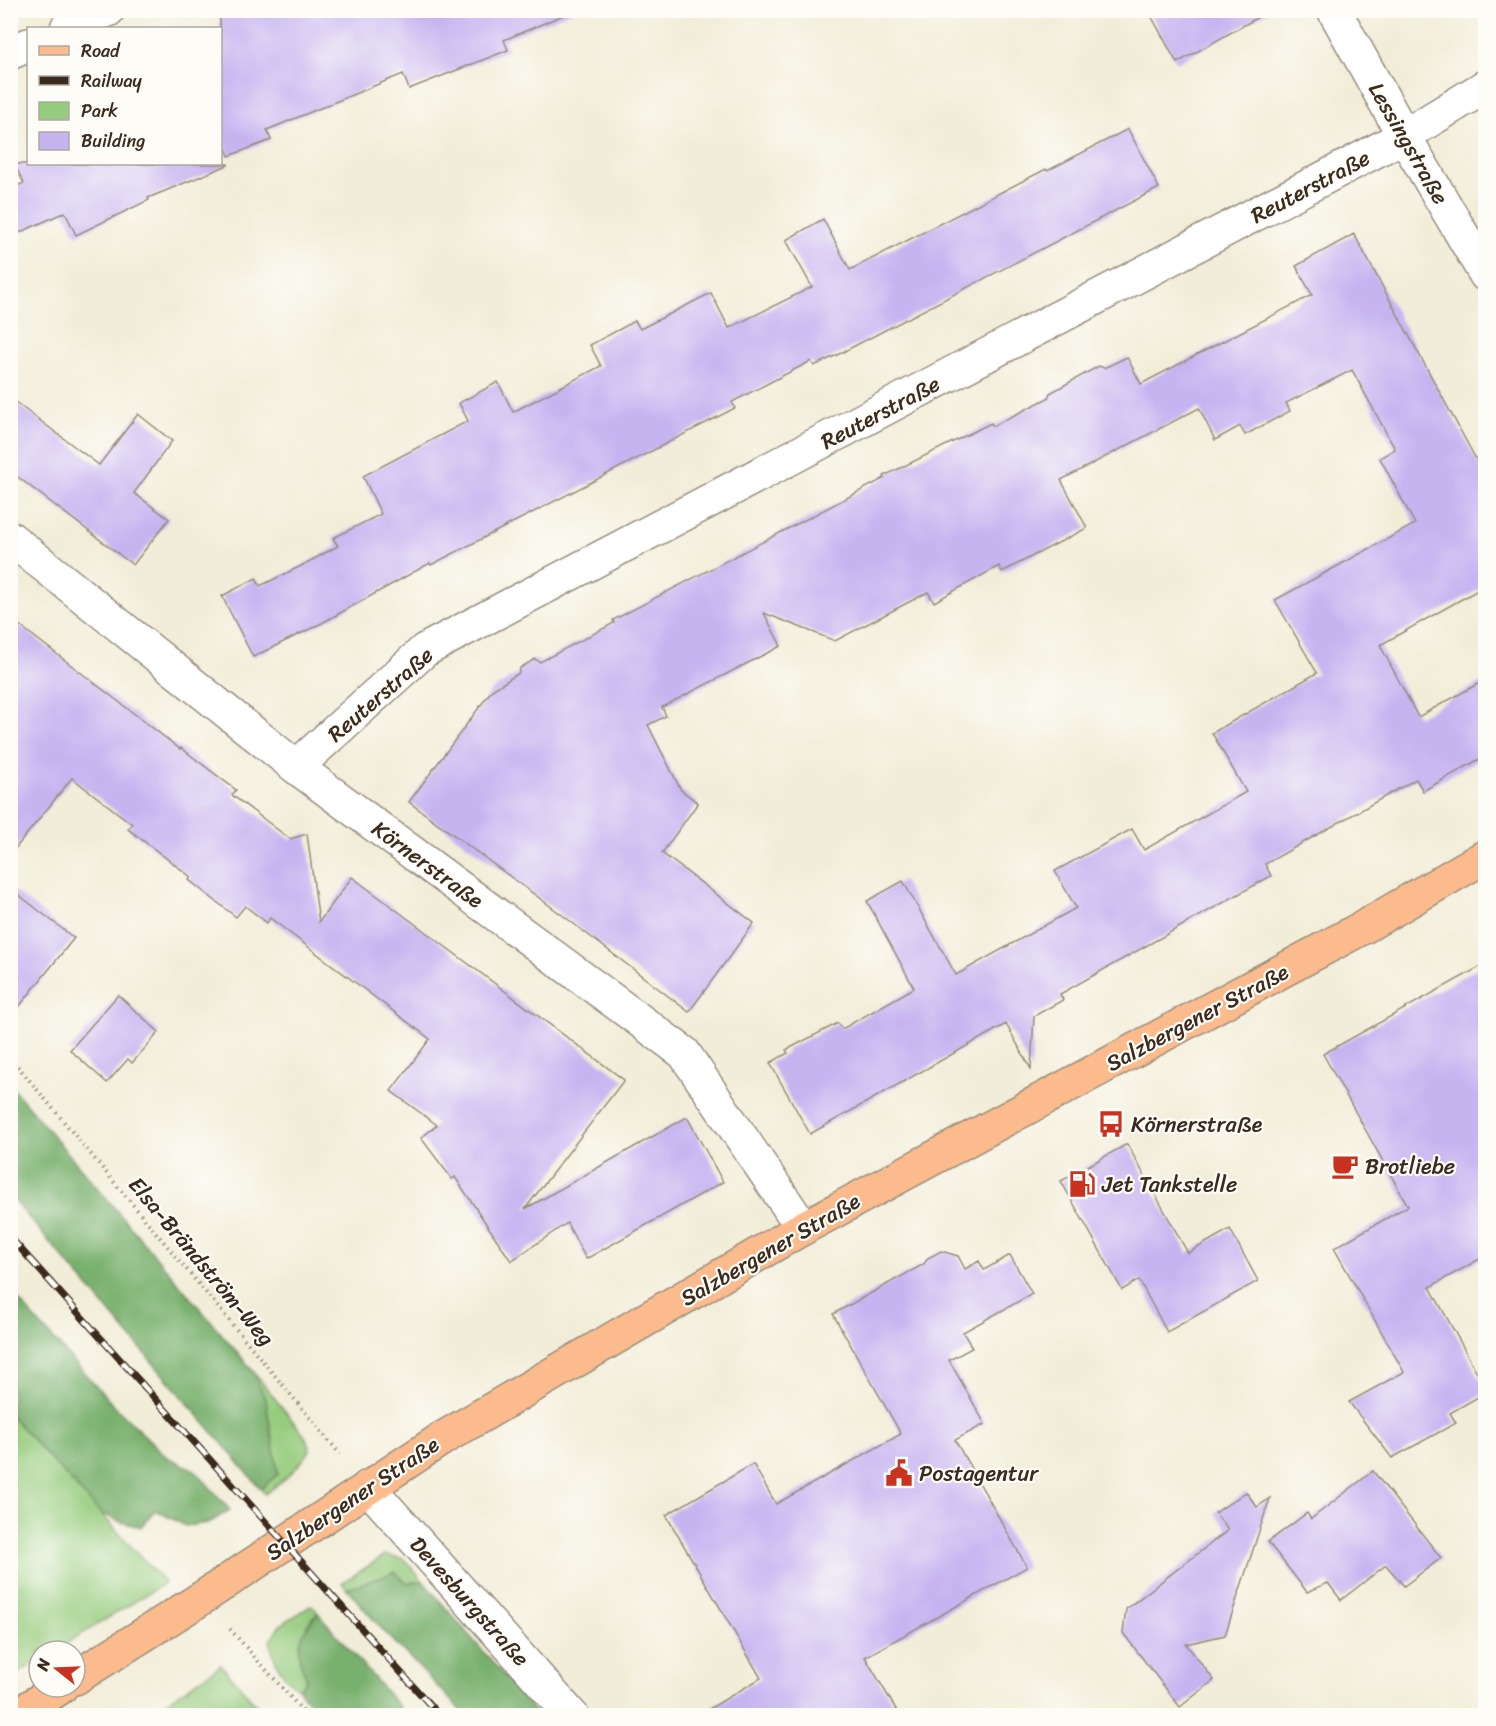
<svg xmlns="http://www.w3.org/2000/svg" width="1496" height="1726" font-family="Sriracha,sans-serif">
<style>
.green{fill:#96cc7e;stroke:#687b4e;stroke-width:1.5}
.forest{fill:#78b06d;stroke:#5a6d46;stroke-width:1.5}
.building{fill:#c6b4f1}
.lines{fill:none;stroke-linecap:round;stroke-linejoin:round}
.street-casing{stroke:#968c7b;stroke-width:36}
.primary-casing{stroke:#968c7b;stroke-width:36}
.path{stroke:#968c7b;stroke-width:4;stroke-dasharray:1.5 4.5;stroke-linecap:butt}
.street{stroke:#fff;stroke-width:33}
.primary{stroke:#fbbb8d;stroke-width:33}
.rail-casing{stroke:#3b2a1e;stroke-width:7}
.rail{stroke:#fdfcf7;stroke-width:4.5;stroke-dasharray:14;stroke-linecap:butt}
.labels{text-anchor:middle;stroke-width:4.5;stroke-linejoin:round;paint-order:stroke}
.street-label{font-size:22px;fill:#3b2a1e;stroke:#fdfcf7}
.poi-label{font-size:22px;fill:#3b2a1e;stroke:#fdfcf7;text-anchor:start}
</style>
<rect width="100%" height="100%" fill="#fdfcf7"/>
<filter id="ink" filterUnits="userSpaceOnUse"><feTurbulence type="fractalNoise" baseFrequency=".0167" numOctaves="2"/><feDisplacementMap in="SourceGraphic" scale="12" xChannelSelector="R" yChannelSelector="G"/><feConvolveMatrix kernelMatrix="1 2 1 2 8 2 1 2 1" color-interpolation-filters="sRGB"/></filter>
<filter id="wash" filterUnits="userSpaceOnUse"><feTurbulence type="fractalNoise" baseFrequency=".008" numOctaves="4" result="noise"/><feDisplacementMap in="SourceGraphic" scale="24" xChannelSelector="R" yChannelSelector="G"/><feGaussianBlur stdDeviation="1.35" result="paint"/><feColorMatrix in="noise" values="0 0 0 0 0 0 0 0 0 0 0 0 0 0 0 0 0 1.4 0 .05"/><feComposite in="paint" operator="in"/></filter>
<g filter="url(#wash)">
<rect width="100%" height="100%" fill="#f2edd8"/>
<g class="green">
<path d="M253 1371 308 1440 310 1450C299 1468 282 1482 265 1494L261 1489 278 1474 266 1401Z"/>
<polygon points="11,1416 165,1583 54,1651 39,1651 39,1660 11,1678"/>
<polygon points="385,1555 404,1559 423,1581 407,1583 395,1572 347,1589 342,1583"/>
<path d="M312 1605 318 1613 307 1624 300 1660 307 1679 299 1689C283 1678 273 1661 270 1641L279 1626Z"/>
<polygon points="221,1665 265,1715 147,1715"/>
</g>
<g class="forest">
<polygon points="10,1085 253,1371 266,1401 278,1474 261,1489 11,1197"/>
<polygon points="11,1292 115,1407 167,1457 195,1470 230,1510 209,1523 186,1526 155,1510 141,1527 120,1522 99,1512 11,1416"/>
<polygon points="395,1572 407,1583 423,1581 537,1715 465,1715 380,1627 347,1589"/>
<path d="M318 1613 406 1715H318L299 1689 307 1679C305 1673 301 1667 300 1661 296 1641 306 1626 318 1613Z"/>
</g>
<g id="blocks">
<g class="building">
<polygon points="237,10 573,10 573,11 504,40 508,50 409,89 403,74 267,130 271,140 229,156 220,133 220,17"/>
<polygon points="1148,10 1271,10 1177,63"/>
<polygon points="1128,129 1159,188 839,354 814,366 811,361 732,402 735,408 431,565 430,563 322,623 253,657 222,596 256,578 260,586 299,567 338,546 333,538 381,514 363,476 468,421 459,403 498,382 513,412 601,366 590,345 635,321 640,329 711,293 729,328 812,287 786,240 823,219 850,270 1046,169 1047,171"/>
<polygon points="14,164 228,164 228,165 148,198 149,200 76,235 65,212 10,237 10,189 24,183"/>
<polygon points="1354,234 1485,476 1485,586 1380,645 1418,717 1485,680 1485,756 1423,791 1416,779 1265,864 1271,876 1060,994 1063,1000 1034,1016 1031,1069 1006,1024 810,1134 770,1063 788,1053 786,1050 838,1023 842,1029 914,988 867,901 903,881 956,975 1076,908 1055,871 1132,829 1144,850 1246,792 1212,733 1317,673 1275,600 1415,524 1380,458 1395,449 1352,370 1286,403 1290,411 1245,435 1240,426 1215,440 1199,408 1061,480 1087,528 1002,572 999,566 934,602 928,592 835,641 764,613 781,646 662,707 666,716 648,725 681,790 698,803 662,853 754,923 689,1012 561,914 409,802 492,690 519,673 520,668 535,659 540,662 614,623 613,620 885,478 884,476 991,423 993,426 1048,398 1050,393 1099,366 1104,368 1127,357 1141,384 1312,295 1296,266"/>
<polygon points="10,398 99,465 138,414 172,441 134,493 169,519 133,565 10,471"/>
<polygon points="10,618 180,749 181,748 236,790 232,795 290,839 307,834 319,922 352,877 624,1080 525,1209 687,1117 723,1182 586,1259 567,1223 511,1261 455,1177 452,1179 421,1138 437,1125 391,1091 430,1039 270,918 267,923 245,906 236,917 189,880 191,877 128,829 132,824 72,778 10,855"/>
<polygon points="10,888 74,938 10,1018"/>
<polygon points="1485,964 1485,1256 1430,1287 1485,1387 1485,1393 1450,1413 1456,1423 1392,1458 1349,1402 1404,1372 1334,1248 1408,1206 1323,1054"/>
<polygon points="118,995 159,1032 132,1063 128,1059 107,1083 70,1050"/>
<polygon points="1127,1144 1188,1253 1230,1229 1258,1281 1167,1332 1139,1280 1122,1290 1061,1181"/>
<polygon points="941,1251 958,1256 965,1269 979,1261 984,1270 1010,1255 1032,1294 963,1332 972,1348 949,1360 985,1424 955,1440 1027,1567 865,1657 900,1716 697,1716 761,1678 666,1515 753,1464 776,1504 901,1434 833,1314 924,1264 928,1258"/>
<polygon points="1373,1471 1441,1558 1404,1586 1386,1565 1341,1600 1328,1583 1307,1592 1268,1542 1307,1513 1311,1519"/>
<polygon points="1246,1492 1257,1507 1270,1498 1225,1635 1186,1644 1214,1680 1180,1707 1123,1633 1126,1609 1228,1530 1215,1513"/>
</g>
</g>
</g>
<g filter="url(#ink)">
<use href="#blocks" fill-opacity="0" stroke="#968c7b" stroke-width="1.5"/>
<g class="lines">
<defs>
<g id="street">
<polyline points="1334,10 1404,136 1486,275"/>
<polyline points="67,28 108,10"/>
<polyline points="10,53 28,45"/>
<polyline points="10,538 296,767 684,1053 803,1228"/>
<polyline points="296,767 425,650 1404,136 1486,86"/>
<polyline points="368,1487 572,1716"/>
</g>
<g id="primary">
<polyline points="75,1678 202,1598 443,1438 803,1228 1362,928 1486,856"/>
<polyline points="16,1716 61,1687"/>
</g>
</defs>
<use href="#street" class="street-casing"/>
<use href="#primary" class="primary-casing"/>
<g class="path">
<polyline points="10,1057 340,1454"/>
<polyline points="230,1629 307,1716"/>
</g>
<use href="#street" class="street"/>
<use href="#primary" class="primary"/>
<defs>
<polyline id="rail" points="10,1237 440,1716"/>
</defs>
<use href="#rail" class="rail-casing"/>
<use href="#rail" class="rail"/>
</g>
</g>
<defs>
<symbol id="bus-bare" viewBox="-9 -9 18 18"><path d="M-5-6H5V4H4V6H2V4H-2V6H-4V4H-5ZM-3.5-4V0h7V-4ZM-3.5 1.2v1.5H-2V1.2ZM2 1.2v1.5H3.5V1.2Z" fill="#c8321e" stroke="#fdfcf7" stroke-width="2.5" paint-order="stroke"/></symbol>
<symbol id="cafe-bare" viewBox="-9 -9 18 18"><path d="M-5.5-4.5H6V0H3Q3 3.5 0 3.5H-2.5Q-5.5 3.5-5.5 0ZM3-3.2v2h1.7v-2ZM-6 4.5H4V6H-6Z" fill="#c8321e" stroke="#fdfcf7" stroke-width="2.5" paint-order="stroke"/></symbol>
<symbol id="fuel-bare" viewBox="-9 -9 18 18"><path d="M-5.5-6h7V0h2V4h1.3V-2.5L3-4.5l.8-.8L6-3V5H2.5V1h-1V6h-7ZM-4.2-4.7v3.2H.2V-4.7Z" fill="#c8321e" stroke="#fdfcf7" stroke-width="2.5" paint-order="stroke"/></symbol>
<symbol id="civic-bare" viewBox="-9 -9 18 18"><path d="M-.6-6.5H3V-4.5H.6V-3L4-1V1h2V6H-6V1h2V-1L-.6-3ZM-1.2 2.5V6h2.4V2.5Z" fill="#c8321e" stroke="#fdfcf7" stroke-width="2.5" paint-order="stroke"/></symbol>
</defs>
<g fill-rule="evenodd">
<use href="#bus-bare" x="1092" y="1105" width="38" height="38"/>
<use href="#cafe-bare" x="1326" y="1147" width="38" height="38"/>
<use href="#fuel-bare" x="1063" y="1165" width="38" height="38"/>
<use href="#civic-bare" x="880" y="1454" width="38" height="38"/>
</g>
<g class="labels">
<g class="street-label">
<text transform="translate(1409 143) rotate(60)" y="8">Lessingstraße</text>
<text transform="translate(1310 186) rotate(-28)" y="8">Reuterstraße</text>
<text transform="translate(880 412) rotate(-28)" y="8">Reuterstraße</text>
<text transform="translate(380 694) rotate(-41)" y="8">Reuterstraße</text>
<text transform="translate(428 864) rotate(36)" y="8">Körnerstraße</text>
<text transform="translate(1197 1017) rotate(-28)" y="8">Salzbergener Straße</text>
<text transform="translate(770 1249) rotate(-30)" y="8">Salzbergener Straße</text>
<text transform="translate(202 1261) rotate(50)" y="8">Elsa-Brändström-Weg</text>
<text transform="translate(352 1498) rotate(-34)" y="8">Salzbergener Straße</text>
<text transform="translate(470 1601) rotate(48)" y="8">Devesburgstraße</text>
</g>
<g class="poi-label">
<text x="1131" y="1132">Körnerstraße</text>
<text x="1365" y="1174">Brotliebe</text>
<text x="1102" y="1192">Jet Tankstelle</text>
<text x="919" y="1481">Postagentur</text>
</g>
</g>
<rect width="1496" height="1726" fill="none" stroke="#fdfcf7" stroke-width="36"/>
<rect x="27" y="27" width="195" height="138" fill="#fdfcf7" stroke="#afa8a0" stroke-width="1.5"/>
<rect x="39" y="46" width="30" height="9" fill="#fbbb8d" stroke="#afa8a0" stroke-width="1.5"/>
<text x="81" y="57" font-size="18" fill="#3b2a1e">Road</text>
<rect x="39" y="76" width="30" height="9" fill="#3b2a1e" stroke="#afa8a0" stroke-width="1.5"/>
<text x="81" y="87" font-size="18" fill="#3b2a1e">Railway</text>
<rect x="39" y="102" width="30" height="18" fill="#96cc7e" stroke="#afa8a0" stroke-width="1.5"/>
<text x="81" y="117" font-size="18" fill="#3b2a1e">Park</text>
<rect x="39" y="132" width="30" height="18" fill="#c6b4f1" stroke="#afa8a0" stroke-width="1.5"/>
<text x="81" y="147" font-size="18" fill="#3b2a1e">Building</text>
<g transform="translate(57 1669) rotate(288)"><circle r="28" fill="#fdfcf7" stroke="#afa8a0" stroke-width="1.5"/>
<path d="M0-4.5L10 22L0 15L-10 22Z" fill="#c8321e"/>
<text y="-9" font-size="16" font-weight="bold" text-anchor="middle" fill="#3b2a1e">N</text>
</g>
</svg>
